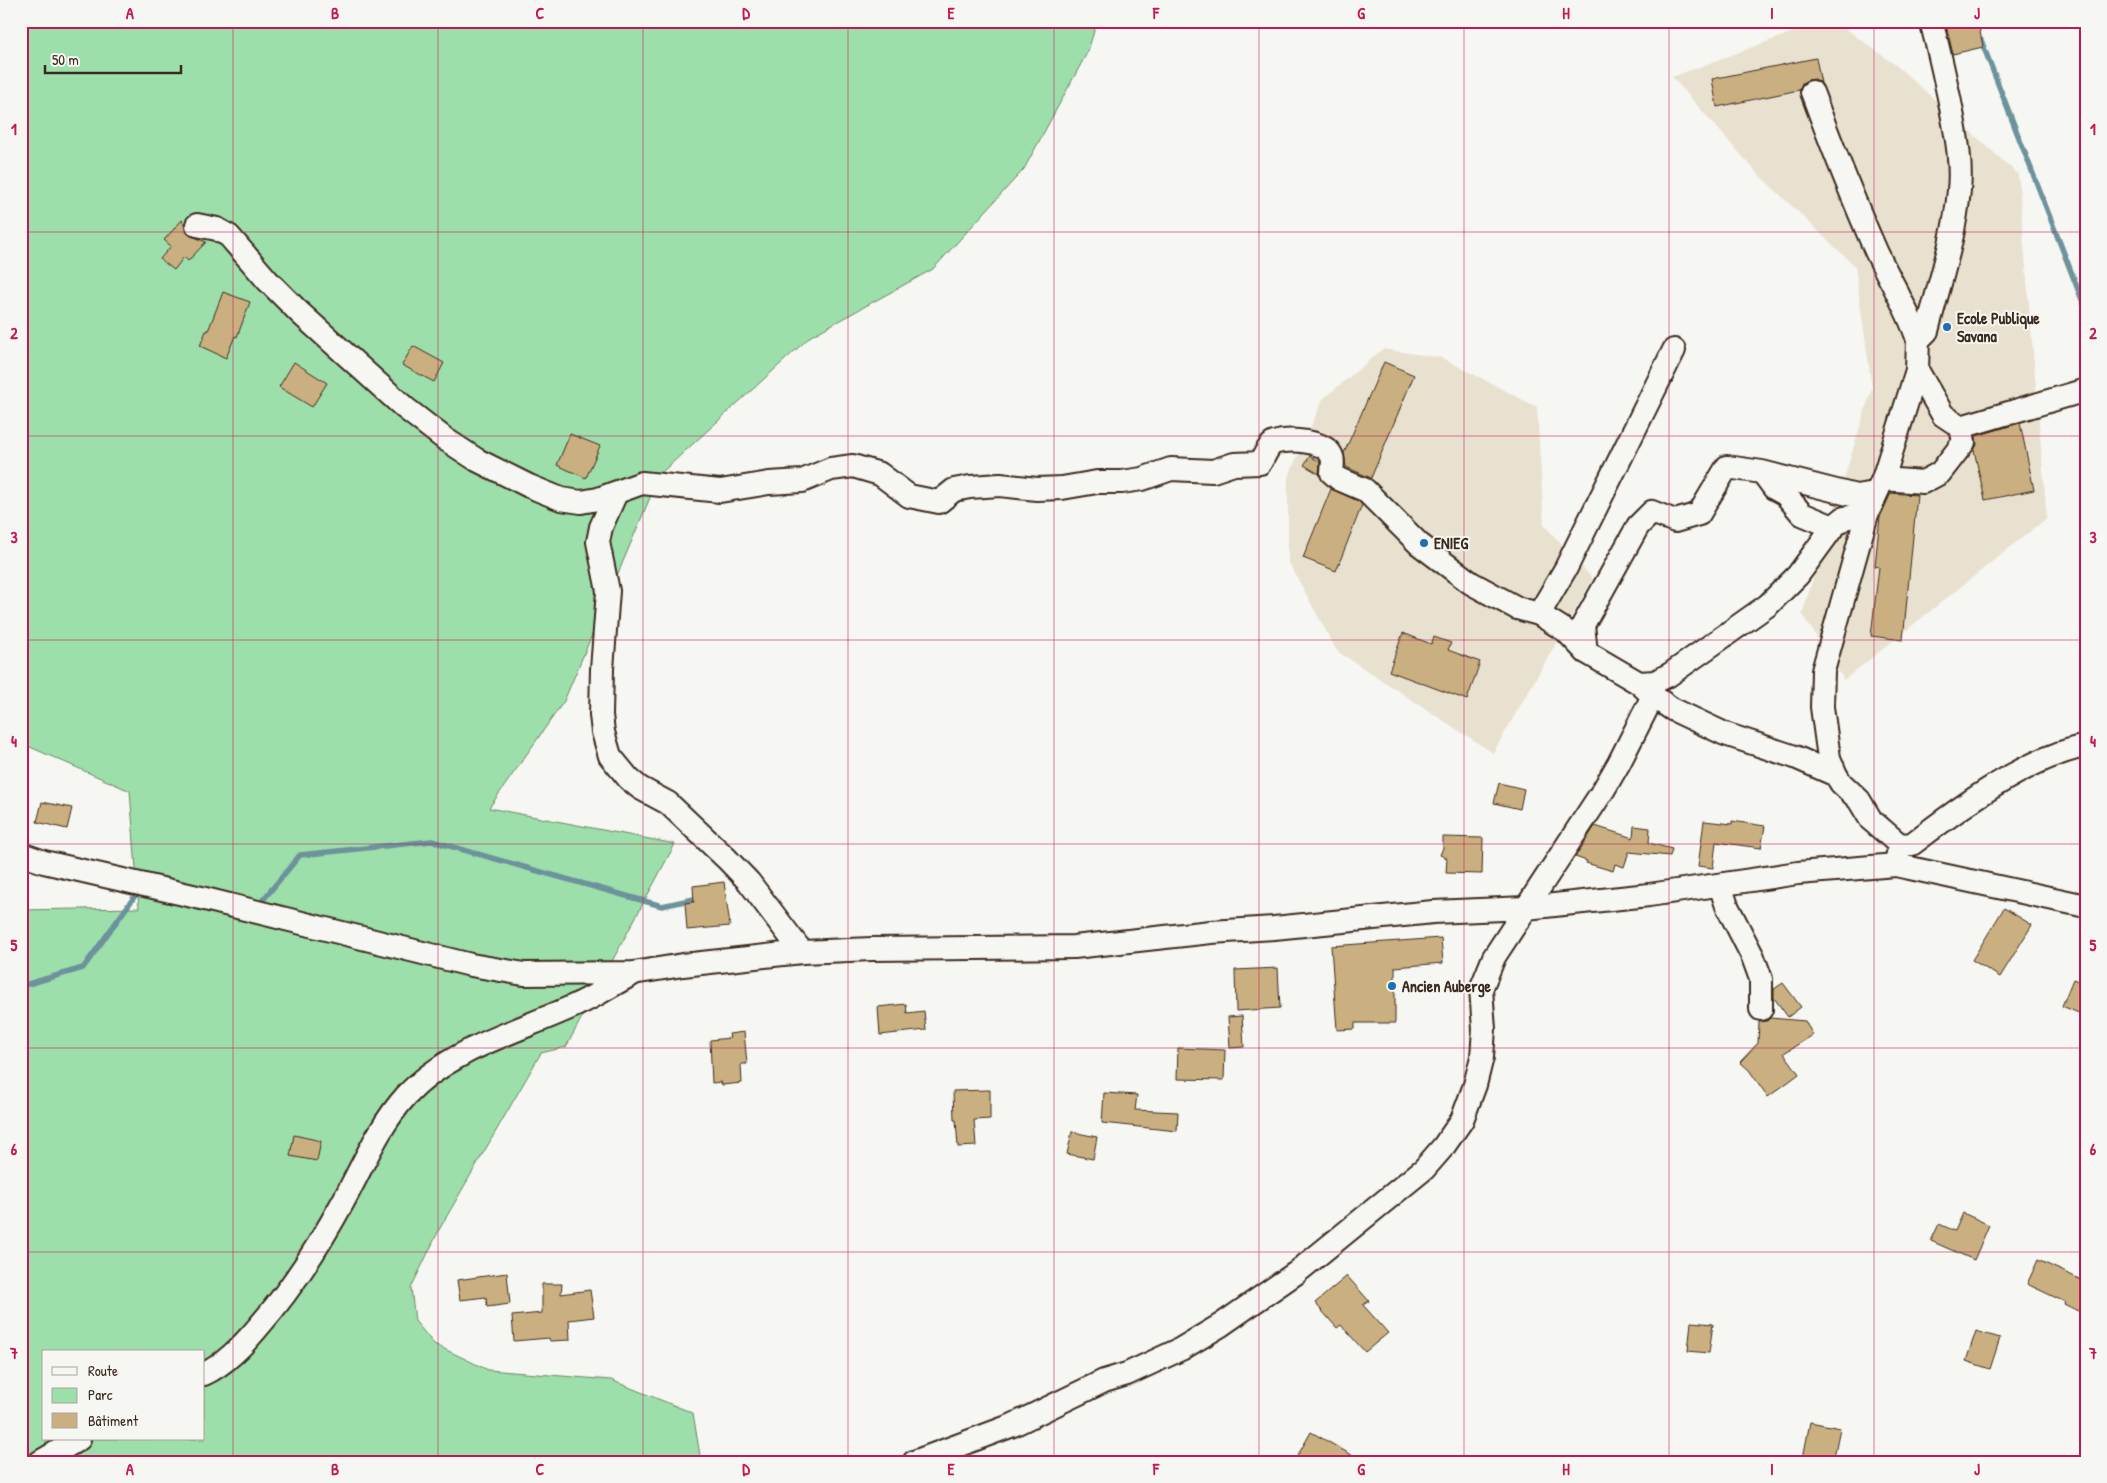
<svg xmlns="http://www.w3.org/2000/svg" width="2107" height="1483" font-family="'Patrick Hand',sans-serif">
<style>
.built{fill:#e9e1d0}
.green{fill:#9ddfaa;stroke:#6c8464;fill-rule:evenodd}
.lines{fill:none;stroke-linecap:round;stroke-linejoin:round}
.stream{stroke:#6c929b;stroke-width:5.5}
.building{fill:#cab080;stroke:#3b2a1e}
.minor-casing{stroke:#3b2a1e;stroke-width:26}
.minor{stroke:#f6f6f2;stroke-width:22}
.grid{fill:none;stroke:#c2185b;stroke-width:1;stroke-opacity:0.55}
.poi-dot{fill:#1f6fb2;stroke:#f6f6f2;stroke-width:2}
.labels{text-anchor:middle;stroke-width:4;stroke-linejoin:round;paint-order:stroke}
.poi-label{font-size:16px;font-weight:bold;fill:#3b2a1e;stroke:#f6f6f2;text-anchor:start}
.neatline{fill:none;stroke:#c2185b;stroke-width:2}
.grid-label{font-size:16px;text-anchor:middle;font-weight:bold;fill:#c2185b}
</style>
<rect width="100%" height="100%" fill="#f6f6f2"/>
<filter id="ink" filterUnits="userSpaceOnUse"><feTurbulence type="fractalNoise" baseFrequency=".02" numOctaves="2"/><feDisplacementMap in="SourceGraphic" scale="10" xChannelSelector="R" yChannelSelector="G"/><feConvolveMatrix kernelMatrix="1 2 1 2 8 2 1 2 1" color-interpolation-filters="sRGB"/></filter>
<g filter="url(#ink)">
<g class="built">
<polygon points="1823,21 1835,21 1897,66 2018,174 2047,518 1844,680 1802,614 1872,388 1855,266 1758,174 1672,77"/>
<polygon points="1383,349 1442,358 1537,407 1544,525 1593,579 1493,753 1337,651 1288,561 1288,478 1323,399"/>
</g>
<path class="green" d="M21 21H1097L1088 51 1024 169 933 269 811 336 660 474 564 701 489 808 675 844 566 1047 541 1053 440 1228 411 1288 415 1321 434 1344 488 1370 611 1380 693 1413 701 1462H21V910L139 908 130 791 21 743ZM44 1352H204V1439H44Z"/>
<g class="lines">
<g class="stream">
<polyline points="1981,40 2086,310"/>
<polyline points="258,906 300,855 432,841 662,906 694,899"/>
<polyline points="21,986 83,968 140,889"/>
</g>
</g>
<g class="building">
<polygon points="1945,21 1978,21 1983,47 1953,54"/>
<polygon points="1816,58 1821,83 1815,79 1808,80 1802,83 1799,90 1717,107 1712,79"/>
<polygon points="182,220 188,234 206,242 188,261 184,257 174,270 160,259 171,246 164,240"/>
<polygon points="223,292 250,302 237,337 235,336 226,358 200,346 206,331 208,331"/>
<polygon points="413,346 444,363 434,382 402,365"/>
<polygon points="294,362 327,383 312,407 279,387"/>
<polygon points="1384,362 1414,375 1371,478 1346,467 1344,453"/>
<polygon points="2020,423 2034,490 1985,500 1974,450 1977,445 1976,436"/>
<polygon points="570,434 600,446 586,478 557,465"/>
<polygon points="1310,456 1320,462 1319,474 1304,465"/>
<polygon points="1331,489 1358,501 1362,505 1336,571 1303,558"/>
<polygon points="1891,493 1917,495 1903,640 1871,636 1879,567 1875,566 1880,517"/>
<polygon points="1403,633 1431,644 1434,637 1451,643 1448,650 1480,662 1467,700 1389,671"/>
<polygon points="1499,783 1524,789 1520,809 1494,803"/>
<polygon points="42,802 72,808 67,829 37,822"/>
<polygon points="1704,821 1732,824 1732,821 1765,826 1761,848 1716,842 1713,868 1698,866"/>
<polygon points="1595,826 1633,838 1634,826 1650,828 1649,843 1672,849 1670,856 1629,852 1624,867 1615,864 1613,871 1586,863 1587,861 1575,857"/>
<polygon points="1443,837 1483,838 1482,874 1446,873 1447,858 1440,855 1443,848"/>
<polygon points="724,882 730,926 687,930 685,903 694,902 693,886"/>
<polygon points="2004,908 2032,925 2000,977 1972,960"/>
<polygon points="1441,938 1443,963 1395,967 1395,1023 1355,1023 1355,1029 1337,1030 1331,946"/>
<polygon points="1278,968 1280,1008 1236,1011 1235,970"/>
<polygon points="2073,979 2086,984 2086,1016 2062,1006"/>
<polygon points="1783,983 1801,1007 1788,1017 1774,998 1774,989"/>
<polygon points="906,1004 907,1013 924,1011 926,1030 880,1035 878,1007"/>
<polygon points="1242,1016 1244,1047 1230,1048 1228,1017"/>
<polygon points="1770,1018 1805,1021 1813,1035 1784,1053 1799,1074 1768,1097 1749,1070 1740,1062 1758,1043 1759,1022 1767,1021"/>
<polygon points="744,1032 747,1064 741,1064 742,1083 722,1085 721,1082 712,1083 710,1040 730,1038 729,1034"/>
<polygon points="1178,1048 1225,1050 1224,1080 1177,1079"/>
<polygon points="990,1090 990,1119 974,1120 976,1146 958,1147 956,1120 954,1120 953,1091"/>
<polygon points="1104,1093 1137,1095 1135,1110 1178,1112 1177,1131 1102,1123"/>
<polygon points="1072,1132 1097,1137 1093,1159 1067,1154"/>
<polygon points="294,1135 321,1141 317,1161 290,1156"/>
<polygon points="1963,1213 1989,1225 1974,1260 1931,1241 1939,1224 1955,1231"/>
<polygon points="2038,1260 2086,1282 2086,1315 2064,1304 2065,1302 2027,1284"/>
<polygon points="507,1273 510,1304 487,1307 486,1297 460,1300 457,1280"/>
<polygon points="1347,1276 1369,1301 1363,1305 1388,1333 1365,1352 1341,1325 1337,1328 1315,1303"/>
<polygon points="542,1284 562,1284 561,1294 590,1290 594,1317 569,1320 570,1340 550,1341 549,1338 514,1341 512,1316 542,1313"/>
<polygon points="1691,1322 1713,1324 1709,1353 1688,1351"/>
<polygon points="1976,1331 2000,1338 1990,1369 1966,1361"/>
<polygon points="1810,1422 1840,1428 1833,1462 1803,1458"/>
<polygon points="1311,1432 1364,1462 1294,1462"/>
</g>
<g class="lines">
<defs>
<g id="minor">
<path d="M1812 92C1832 146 1853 199 1876 251 1890 281 1908 309 1918 340"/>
<path d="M197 225 217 229 229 236 268 281 300 313 405 408 445 439 477 460 529 486 561 499 581 502 598 499 642 483 720 491 769 483 802 481 831 469 853 466 880 474 909 496 939 502 954 490 970 487 1000 485 1037 489 1062 488 1097 482H1122L1142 479 1171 469 1213 471 1234 464 1260 463C1264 457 1268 446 1274 443 1288 438 1327 440 1332 457 1334 461 1332 469 1332 473L1339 479 1365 490 1419 544 1471 583 1517 608 1539 614 1566 631 1586 652 1639 683 1653 696 1672 709 1725 734 1795 757 1836 775 1841 783 1859 800 1871 820 1900 845"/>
<polyline points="1961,427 2086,390"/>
<polyline points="1763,473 1774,488 1785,494 1802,514 1833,527"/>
<polyline points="1883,479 1923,482 1940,473 1964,442 1961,427 1943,415 1917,370"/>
<polyline points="616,493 601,527 598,542 608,591 602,669 601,715 603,732 610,756 629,779 640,788 668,803 727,859 749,882 802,952"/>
<polyline points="1539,614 1566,568 1674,350"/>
<polyline points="1586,652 1583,625 1638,526 1652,512 1675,521 1699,514 1727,467 1762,472 1856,496 1875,493"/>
<polyline points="1639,683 1655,682 1669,675 1768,605 1798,575 1833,527 1844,518 1867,514"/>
<path d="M1836 775 1829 758 1822 707 1823 671 1867 514 1883 479 1917 370 1918 340 1927 331C1939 285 1955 237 1959 190 1962 162 1956 134 1951 107 1945 78 1939 50 1931 21"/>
<polyline points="21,854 44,862 197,897 471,965 524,974 633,973 683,965 802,952 872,949 1074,947 1211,932 1274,928 1433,912 1526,908 1649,895 1798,873 1896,865 2086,906"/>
<path d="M1897 858 1900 845 1912 844C1959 808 2027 757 2086 746"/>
<polyline points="1720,885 1727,906 1753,957 1761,979 1761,1009"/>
<path d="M204 1374C226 1364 245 1343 260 1325 294 1286 320 1244 344 1200 363 1165 379 1126 406 1096 450 1048 521 1031 578 1004 596 996 613 984 631 975"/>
<polyline points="40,1462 79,1439"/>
<polyline points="914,1462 1013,1425 1104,1381 1127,1374 1181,1349 1221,1325 1296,1273 1424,1169 1444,1146 1462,1120 1475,1085 1482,1057 1484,1029 1481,989 1494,957 1604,789 1619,763 1653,696"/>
</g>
</defs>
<use href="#minor" class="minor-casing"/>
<use href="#minor" class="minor"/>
</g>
</g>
<path class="grid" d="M233 21V1462M438 21V1462M643 21V1462M848 21V1462M1054 21V1462M1259 21V1462M1464 21V1462M1669 21V1462M1874 21V1462M21 232H2086M21 436H2086M21 640H2086M21 844H2086M21 1048H2086M21 1252H2086"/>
<g class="poi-dot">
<circle cx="1947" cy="327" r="5"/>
<circle cx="1424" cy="543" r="5"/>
<circle cx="1392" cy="986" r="5"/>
</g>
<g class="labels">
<g class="poi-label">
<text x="1957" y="324">Ecole Publique<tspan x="1957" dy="18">Savana</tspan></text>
<text x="1434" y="549">ENIEG</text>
<text x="1402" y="992">Ancien Auberge</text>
</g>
</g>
<rect width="2107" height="1483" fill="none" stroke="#f6f6f2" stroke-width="55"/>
<rect x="42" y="1350" width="162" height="90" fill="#f6f6f2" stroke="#aba49d"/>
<rect x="52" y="1367" width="25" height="8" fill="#f6f6f2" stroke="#aba49d"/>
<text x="88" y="1376" font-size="15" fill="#3b2a1e">Route</text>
<rect x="52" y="1388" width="25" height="15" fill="#9ddfaa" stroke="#aba49d"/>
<text x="88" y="1400" font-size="15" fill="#3b2a1e">Parc</text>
<rect x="52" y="1413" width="25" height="15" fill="#cab080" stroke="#aba49d"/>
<text x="88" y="1426" font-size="15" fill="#3b2a1e">Bâtiment</text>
<path d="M45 65v8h136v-8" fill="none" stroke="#3b2a1e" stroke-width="2.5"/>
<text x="52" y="65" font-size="15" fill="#3b2a1e" stroke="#f6f6f2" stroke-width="4" paint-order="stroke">50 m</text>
<rect x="28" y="28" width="2052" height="1428" class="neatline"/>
<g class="grid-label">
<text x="130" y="19">A</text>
<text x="335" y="19">B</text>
<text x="540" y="19">C</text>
<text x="746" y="19">D</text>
<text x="951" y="19">E</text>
<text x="1156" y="19">F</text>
<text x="1361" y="19">G</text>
<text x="1566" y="19">H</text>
<text x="1772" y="19">I</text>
<text x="1977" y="19">J</text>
<text x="14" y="135">1</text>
<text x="2093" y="135">1</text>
<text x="14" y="339">2</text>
<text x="2093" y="339">2</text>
<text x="14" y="543">3</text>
<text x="2093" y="543">3</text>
<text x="14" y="747">4</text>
<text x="2093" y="747">4</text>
<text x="14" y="951">5</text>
<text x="2093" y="951">5</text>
<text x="14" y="1155">6</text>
<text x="2093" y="1155">6</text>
<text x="14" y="1359">7</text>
<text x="2093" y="1359">7</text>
<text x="130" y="1475">A</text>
<text x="335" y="1475">B</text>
<text x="540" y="1475">C</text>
<text x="746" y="1475">D</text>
<text x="951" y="1475">E</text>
<text x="1156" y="1475">F</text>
<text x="1361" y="1475">G</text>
<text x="1566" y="1475">H</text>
<text x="1772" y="1475">I</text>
<text x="1977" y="1475">J</text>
</g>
</svg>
